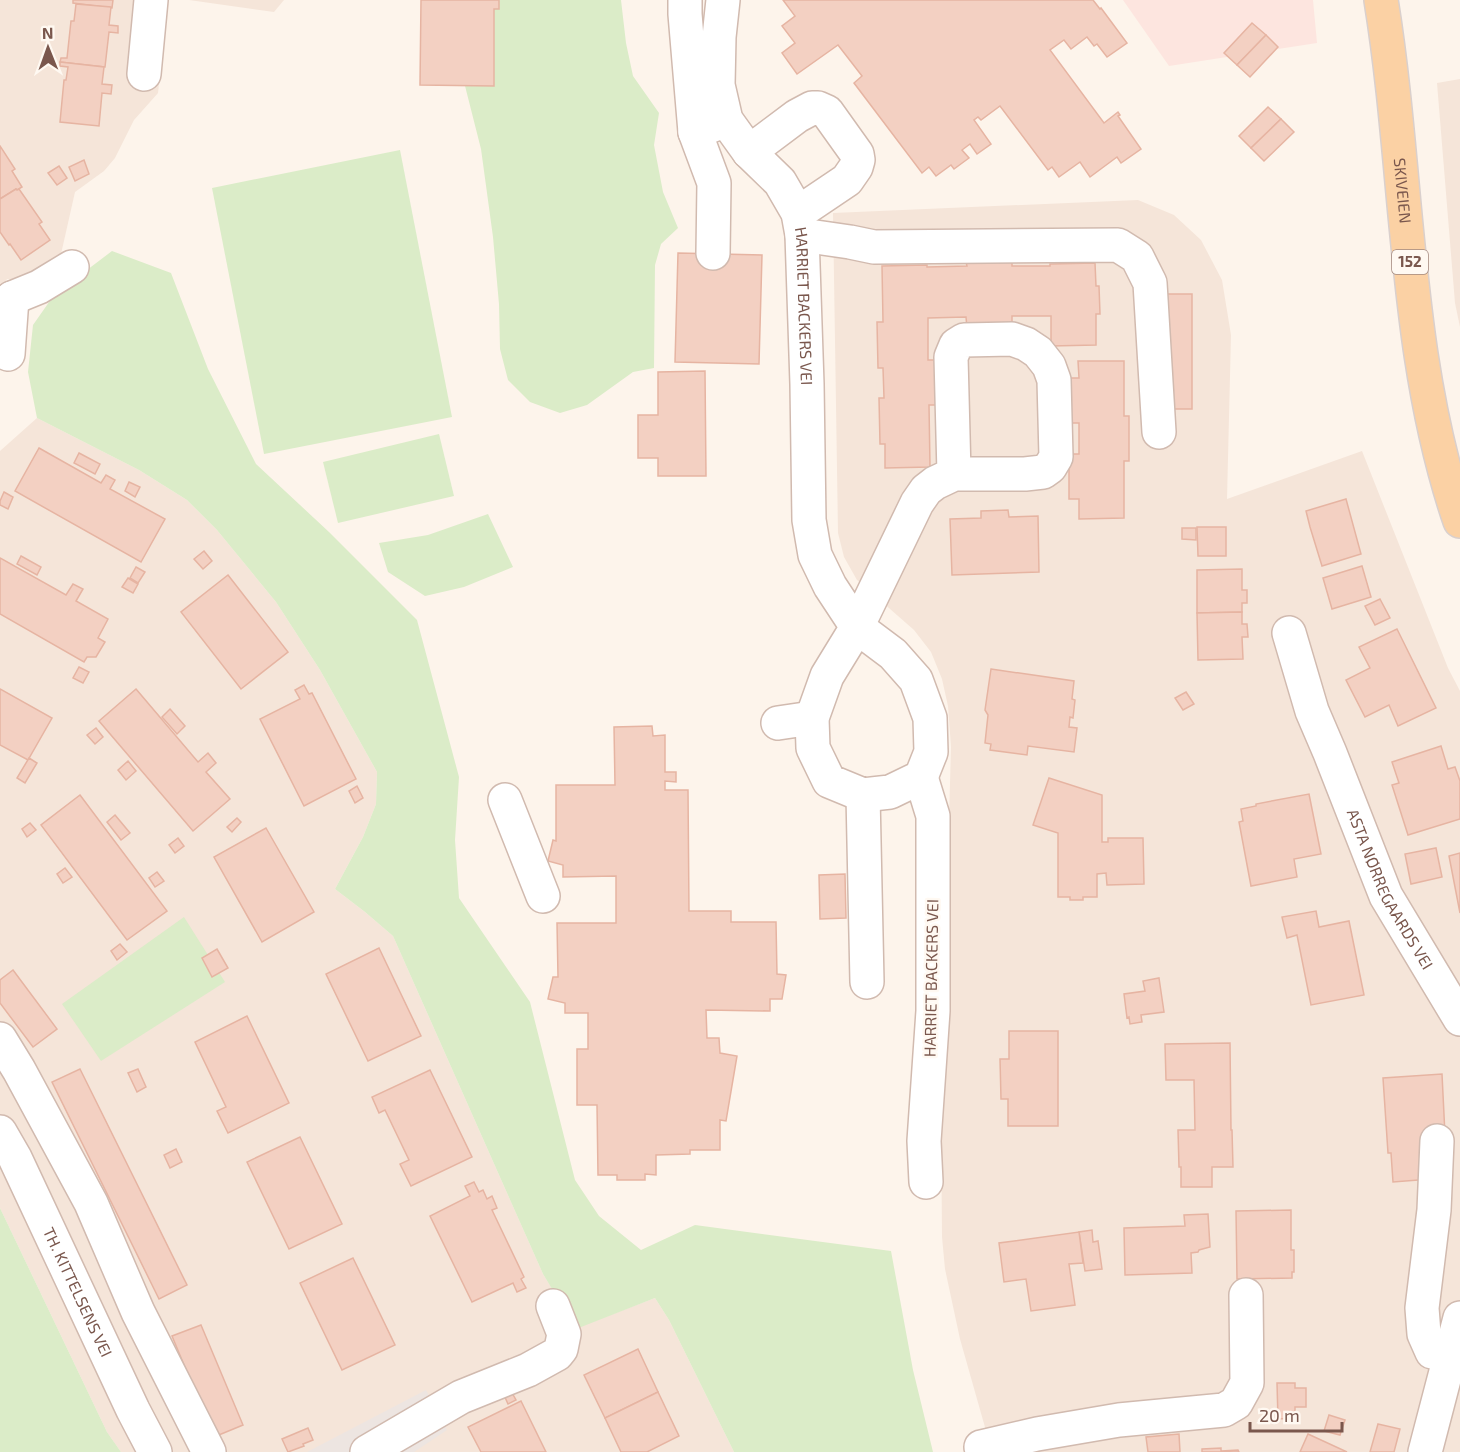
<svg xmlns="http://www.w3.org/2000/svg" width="1460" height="1452" font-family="'Exo 2',sans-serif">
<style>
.residential{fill:#f5e5d9}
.commercial{fill:#fde5df}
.industrial{fill:#ede5e1}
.green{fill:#dbecc8}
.building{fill:#f3d0c2;stroke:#e6b4a2;stroke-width:1.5}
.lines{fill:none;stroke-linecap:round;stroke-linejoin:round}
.minor-casing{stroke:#d1baaf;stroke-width:36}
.major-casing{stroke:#dad0cd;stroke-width:36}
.minor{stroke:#fff;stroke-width:33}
.major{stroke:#fbd1a4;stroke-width:33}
.labels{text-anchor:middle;stroke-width:5;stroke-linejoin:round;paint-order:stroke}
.shield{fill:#fff9f2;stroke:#a2887e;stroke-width:1.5}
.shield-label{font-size:15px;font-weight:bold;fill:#7a574d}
.street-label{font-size:16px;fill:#7a574d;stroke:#fff9f2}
</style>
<rect width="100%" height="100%" fill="#fdf4eb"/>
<g class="residential">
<polygon points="0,0 168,0 158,93 134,120 115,158 104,171 75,192 59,263 21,280 7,279 0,291"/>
<polygon points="189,0 284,0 274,12"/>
<polygon points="1460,79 1460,327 1455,303 1437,83"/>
<polygon points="1138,200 1174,215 1201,240 1222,280 1231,335 1227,499 1362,451 1448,668 1460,691 1460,1452 992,1452 960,1339 945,1269 942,1237 941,1112 951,747 948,706 942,679 931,652 914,630 857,580 844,557 838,533 833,213"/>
<polygon points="37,418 139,470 187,500 217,530 276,602 320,670 377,772 376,804 363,837 335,889 365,912 393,936 543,1274 576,1328 655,1298 669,1320 734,1452 121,1452 107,1432 0,1208 0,451"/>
</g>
<polygon class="commercial" points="1123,0 1313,0 1317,43 1169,66"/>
<polygon class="industrial" points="426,1390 447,1430 414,1452 307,1452"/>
<g class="green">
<polygon points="421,0 621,0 626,43 633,76 659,113 654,145 663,192 678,228 661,244 655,265 654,368 633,372 587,405 560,413 530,402 508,380 500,349 499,304 493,237 481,149 463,78"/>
<polygon points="400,150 452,417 264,454 212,188"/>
<polygon points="112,251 171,273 208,369 256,464 329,532 417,620 459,777 455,840 459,898 530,1002 575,1180 599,1216 641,1250 695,1225 891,1251 913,1370 933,1452 734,1452 669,1320 655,1298 576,1329 543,1274 393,936 365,912 335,889 363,837 376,804 377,772 320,670 276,602 217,530 187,500 139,470 37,418 28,372 33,325 54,295"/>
<polygon points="439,434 454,496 338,523 323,462"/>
<polygon points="488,514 513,567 464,587 425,596 388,572 379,543 428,535"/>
<polygon points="184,917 225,982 101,1061 62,1004"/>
<polygon points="0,1208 107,1432 121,1452 0,1452"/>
</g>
<g class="building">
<polygon points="73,0 113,0 112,8 73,3"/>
<polygon points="421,0 499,0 499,9 494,9 494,86 420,85"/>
<polygon points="783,0 1093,0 1100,9 1101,8 1127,43 1107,57 1097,44 1094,46 1087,37 1071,49 1064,40 1050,50 1104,123 1118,112 1120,115 1118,116 1141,149 1121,163 1117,157 1090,177 1080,162 1059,177 1052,167 1048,170 1000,106 981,120 978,117 974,120 991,144 977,154 970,144 962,150 969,158 954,169 951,165 936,176 929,167 922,173 854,83 862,76 838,45 797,74 782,53 795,43 782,26 795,16"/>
<polygon points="76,4 111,7 109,25 118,26 118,33 109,32 105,67 60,62 61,58 67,58 71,21 74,21"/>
<polygon points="1252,23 1266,35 1237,65 1224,53"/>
<polygon points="1266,35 1278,47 1250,77 1237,65"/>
<polygon points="60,62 104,67 102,84 112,85 111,94 102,93 99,126 60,122 64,80 66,80 68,67 60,66"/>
<polygon points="1268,107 1281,119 1251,148 1239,136"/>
<polygon points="1281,119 1294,132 1264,161 1251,148"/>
<polygon points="0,146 15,169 12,171 22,187 17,190 16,189 0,199"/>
<polygon points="84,160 89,174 75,181 69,167"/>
<polygon points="59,166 67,178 57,185 48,173"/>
<polygon points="16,189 17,190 19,189 42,222 39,224 50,240 21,260 10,244 9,245 0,232 0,199"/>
<polygon points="678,253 762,255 759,364 675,362"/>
<polygon points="1012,261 1012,266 1050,266 1050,264 1095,263 1096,286 1099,286 1100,314 1096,314 1096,345 1051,346 1051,316 1012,316 1012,327 967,328 966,317 928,318 928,360 939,360 940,405 929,405 930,467 885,468 885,444 880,444 879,398 884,398 883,368 878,368 877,322 883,322 882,266 927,265 927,267 967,266 966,262"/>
<polygon points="1166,294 1192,294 1192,409 1167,409"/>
<polygon points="1078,361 1124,361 1124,416 1129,416 1129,461 1124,461 1124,518 1079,519 1079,499 1069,499 1069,454 1079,454 1079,423 1069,423 1069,378 1079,378"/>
<polygon points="705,371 706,476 658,476 658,458 638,458 638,415 658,415 658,372"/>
<polygon points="39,448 101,483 106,475 115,480 110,489 165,519 141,562 15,491"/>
<polygon points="79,453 100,464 95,474 74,463"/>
<polygon points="129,482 140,487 135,497 125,491"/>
<polygon points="4,492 13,497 8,509 0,505 0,501"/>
<polygon points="1346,499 1361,554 1322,566 1310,527 1306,511"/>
<polygon points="1008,510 1009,517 1038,516 1039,572 952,575 950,519 981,518 981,511"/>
<polygon points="1197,527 1226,527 1226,556 1198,556"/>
<polygon points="1182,528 1196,528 1196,540 1182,539"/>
<polygon points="204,551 212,561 203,569 194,559"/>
<polygon points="21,556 41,567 37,575 17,564"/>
<polygon points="0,558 66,595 73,584 83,589 76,601 108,619 98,638 105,642 96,657 87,657 84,662 0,614"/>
<polygon points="1362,566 1371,597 1332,609 1323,578"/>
<polygon points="136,567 145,572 138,583 130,578"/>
<polygon points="1242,569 1242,590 1247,590 1247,603 1242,603 1242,612 1197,613 1197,570"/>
<polygon points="228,575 288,652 241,689 181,612"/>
<polygon points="128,578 138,584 133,593 122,587"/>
<polygon points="1380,599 1390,618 1375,625 1365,606"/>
<polygon points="1242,612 1242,624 1247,624 1248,637 1242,637 1243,659 1198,660 1197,613"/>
<polygon points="1397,629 1436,708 1398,726 1389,705 1365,717 1346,680 1370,668 1359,647"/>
<polygon points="79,667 89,672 83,683 73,678"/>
<polygon points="991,669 1074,681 1072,699 1075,700 1073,718 1070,717 1069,727 1077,728 1074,752 1028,746 1027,755 990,750 991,744 985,743 988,715 985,710"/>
<polygon points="304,685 309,694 312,693 356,779 304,806 260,719 300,699 295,690"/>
<polygon points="0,689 52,718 28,760 0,745"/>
<polygon points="136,689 198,762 208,753 216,763 206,772 230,799 193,831 99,721"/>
<polygon points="1186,692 1194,704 1183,710 1175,698"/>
<polygon points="170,709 185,726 177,734 162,717"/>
<polygon points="652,726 653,736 665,735 665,772 676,772 676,782 665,781 665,790 688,790 689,911 731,911 731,922 776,922 777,974 786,975 782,999 770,999 770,1011 706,1010 707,1038 719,1038 720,1053 737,1056 726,1121 720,1120 720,1150 690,1150 690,1154 656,1155 656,1175 645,1174 645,1180 617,1180 617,1175 598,1175 597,1105 577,1105 577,1049 588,1049 588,1013 565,1013 565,1003 548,999 553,977 558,977 557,923 616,923 616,876 563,877 563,865 548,861 553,840 556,841 556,785 615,785 614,727"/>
<polygon points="96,728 103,737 95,744 87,735"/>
<polygon points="1441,746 1448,769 1455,767 1460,781 1460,819 1408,835 1392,785 1399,783 1392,762"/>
<polygon points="29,758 37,763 25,783 17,778"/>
<polygon points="128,761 136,771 126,780 118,770"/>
<polygon points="1049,778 1102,795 1102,842 1108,842 1108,838 1143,838 1144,884 1107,885 1106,873 1097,874 1097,897 1083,897 1083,900 1070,900 1070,897 1058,897 1058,833 1033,825"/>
<polygon points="357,786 363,798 355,803 349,791"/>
<polygon points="1309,794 1321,854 1294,859 1297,877 1251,886 1239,822 1243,821 1241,809 1256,806 1256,804"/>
<polygon points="80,795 167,911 127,940 41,825"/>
<polygon points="115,815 130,833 121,840 107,822"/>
<polygon points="237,818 241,822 232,832 227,827"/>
<polygon points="30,823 36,830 27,837 22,829"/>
<polygon points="266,828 314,912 262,942 214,857"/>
<polygon points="178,838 184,846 175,853 169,845"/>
<polygon points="1436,848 1442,877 1411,884 1405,854"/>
<polygon points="1460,853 1460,913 1449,856"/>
<polygon points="65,868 72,877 63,883 57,874"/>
<polygon points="157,872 164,881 155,887 149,878"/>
<polygon points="845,874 846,918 820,919 819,875"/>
<polygon points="1316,911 1319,927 1349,921 1364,995 1311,1005 1297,935 1287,938 1282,917"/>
<polygon points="120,944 127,952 117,960 111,951"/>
<polygon points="379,948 421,1036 368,1061 326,974"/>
<polygon points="217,949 228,968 212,977 202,958"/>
<polygon points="13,970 57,1029 33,1047 0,1003 0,980"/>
<polygon points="1159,978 1164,1012 1141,1015 1142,1022 1130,1024 1129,1017 1127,1018 1124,994 1145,991 1143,981"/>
<polygon points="247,1016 289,1103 228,1133 217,1111 226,1107 195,1042"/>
<polygon points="1009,1031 1058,1031 1058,1126 1008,1126 1008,1099 1001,1099 1000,1059 1009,1059"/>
<polygon points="1230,1043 1231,1130 1232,1130 1233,1167 1212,1167 1212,1187 1181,1187 1181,1167 1179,1167 1178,1130 1195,1130 1194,1080 1166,1080 1165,1044"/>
<polygon points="80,1069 187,1285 159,1299 52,1082"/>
<polygon points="138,1069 146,1087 137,1092 128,1073"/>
<polygon points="430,1070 472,1157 411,1186 400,1164 409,1160 385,1110 379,1113 372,1097"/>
<polygon points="1442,1074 1445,1135 1431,1179 1393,1182 1391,1153 1388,1153 1383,1078"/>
<polygon points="300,1137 342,1224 289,1249 247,1162"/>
<polygon points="176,1149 182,1162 170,1168 164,1155"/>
<polygon points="474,1182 479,1192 483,1190 487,1199 492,1196 497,1208 492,1210 524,1277 521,1279 526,1288 517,1292 513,1283 472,1302 430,1216 470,1196 465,1186"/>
<polygon points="1291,1210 1291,1250 1294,1250 1294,1272 1292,1272 1292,1278 1237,1279 1236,1211"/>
<polygon points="1208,1214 1210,1247 1199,1250 1198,1252 1191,1253 1192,1273 1125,1275 1124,1228 1185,1226 1184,1215"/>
<polygon points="1092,1230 1093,1242 1098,1241 1102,1269 1085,1271 1079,1232"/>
<polygon points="1079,1232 1083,1263 1069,1264 1075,1305 1031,1311 1026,1279 1004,1282 999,1243"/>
<polygon points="353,1258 395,1345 342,1370 300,1283"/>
<polygon points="201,1325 243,1425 214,1437 172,1336"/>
<polygon points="638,1349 658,1392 605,1418 584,1375"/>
<polygon points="1277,1383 1295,1383 1295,1388 1306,1388 1306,1407 1295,1407 1295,1418 1278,1419"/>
<polygon points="511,1391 516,1400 508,1404 504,1395"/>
<polygon points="658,1392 679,1436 647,1452 621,1452 605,1418"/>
<polygon points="521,1401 546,1452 481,1452 468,1427"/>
<polygon points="1329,1415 1345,1420 1340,1435 1324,1431"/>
<polygon points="1378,1424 1400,1429 1394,1452 1370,1452"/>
<polygon points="308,1428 313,1440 303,1444 304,1446 288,1452 282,1439"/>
<polygon points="1179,1434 1180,1452 1148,1452 1146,1437"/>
<polygon points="1308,1434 1347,1452 1300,1452"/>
<polygon points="1221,1448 1221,1451 1238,1450 1239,1452 1202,1452 1202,1449"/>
</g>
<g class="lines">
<defs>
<g id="minor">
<polyline points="685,0 685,14 695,132"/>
<path id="s1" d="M723 0 719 37 718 85 726 120 749 152 780 182 798 213 802 235 807 384 809 520 815 555 830 586 857 627 893 654 916 680 930 718 931 752 921 777 890 792 863 795 829 781 813 748 812 718 827 676 857 627 917 503 926 490 935 483 954 474H1025L1043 472 1050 467 1056 457 1054 380 1049 366 1038 352 1026 344 1012 339 964 340 956 345 951 357 954 474"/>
<polyline points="144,74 151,0"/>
<polyline points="749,152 797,116 812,108 818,108 827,112 857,154 858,160 856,167 847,180 798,213"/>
<polyline points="802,235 850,242 874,247 1118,245 1137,257 1150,283 1159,432"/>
<polyline points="713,253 714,183 695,132 726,120"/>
<polyline points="12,298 39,287 72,267"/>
<polyline points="8,354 12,298"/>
<path id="s2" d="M1289 633 1312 711 1330 753 1386 896 1460 1019"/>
<polyline points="778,723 812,718"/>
<polyline points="921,777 933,816 933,1011 924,1141 926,1182"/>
<polyline points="863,795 867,982"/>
<polyline points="505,800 543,896"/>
<polyline points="0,1039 19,1070 91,1203 138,1312 209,1452"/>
<path id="s3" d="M0 1132 15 1158 133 1410 155 1452"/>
<polyline points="1437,1141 1434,1210 1422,1308 1424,1334 1432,1352 1450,1355"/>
<polyline points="367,1452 461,1397 528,1370 557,1354 561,1349 564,1334 553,1306"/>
<polyline points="983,1452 981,1447 1037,1434 1119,1420 1224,1410 1236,1403 1247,1383 1246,1295"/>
<polyline points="1425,1452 1460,1318"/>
</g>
<g id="major">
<path id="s4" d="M1381 0C1409 172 1403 355 1460 521"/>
</g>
</defs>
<use href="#minor" class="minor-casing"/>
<use href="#major" class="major-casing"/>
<use href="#minor" class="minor"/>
<use href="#major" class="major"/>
</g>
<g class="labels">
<rect class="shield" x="1392" y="250" width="36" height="24" rx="4.5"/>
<g class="shield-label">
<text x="1410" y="267">152</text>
</g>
<g class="street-label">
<text dy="6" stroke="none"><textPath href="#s4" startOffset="192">SKIVEIEN</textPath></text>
<text dy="6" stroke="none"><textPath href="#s1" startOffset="333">HARRIET BACKERS VEI</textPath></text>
<text dy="6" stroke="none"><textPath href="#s2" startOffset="276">ASTA NØRREGAARDS VEI</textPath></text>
<text transform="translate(931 978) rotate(-89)" y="6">HARRIET BACKERS VEI</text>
<text dy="6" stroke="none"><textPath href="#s3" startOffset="178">TH. KITTELSENS VEI</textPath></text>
</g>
</g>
<g transform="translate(48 48) rotate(359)" stroke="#fff9f2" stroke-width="4.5" paint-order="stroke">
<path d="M0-4.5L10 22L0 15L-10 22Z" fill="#7a574d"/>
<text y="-9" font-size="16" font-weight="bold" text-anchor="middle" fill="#7a574d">N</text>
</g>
<path d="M1250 1422v9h92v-9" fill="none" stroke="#7a574d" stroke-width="3"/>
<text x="1259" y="1422" font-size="18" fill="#7a574d" stroke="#fff9f2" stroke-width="4.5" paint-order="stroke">20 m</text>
</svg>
